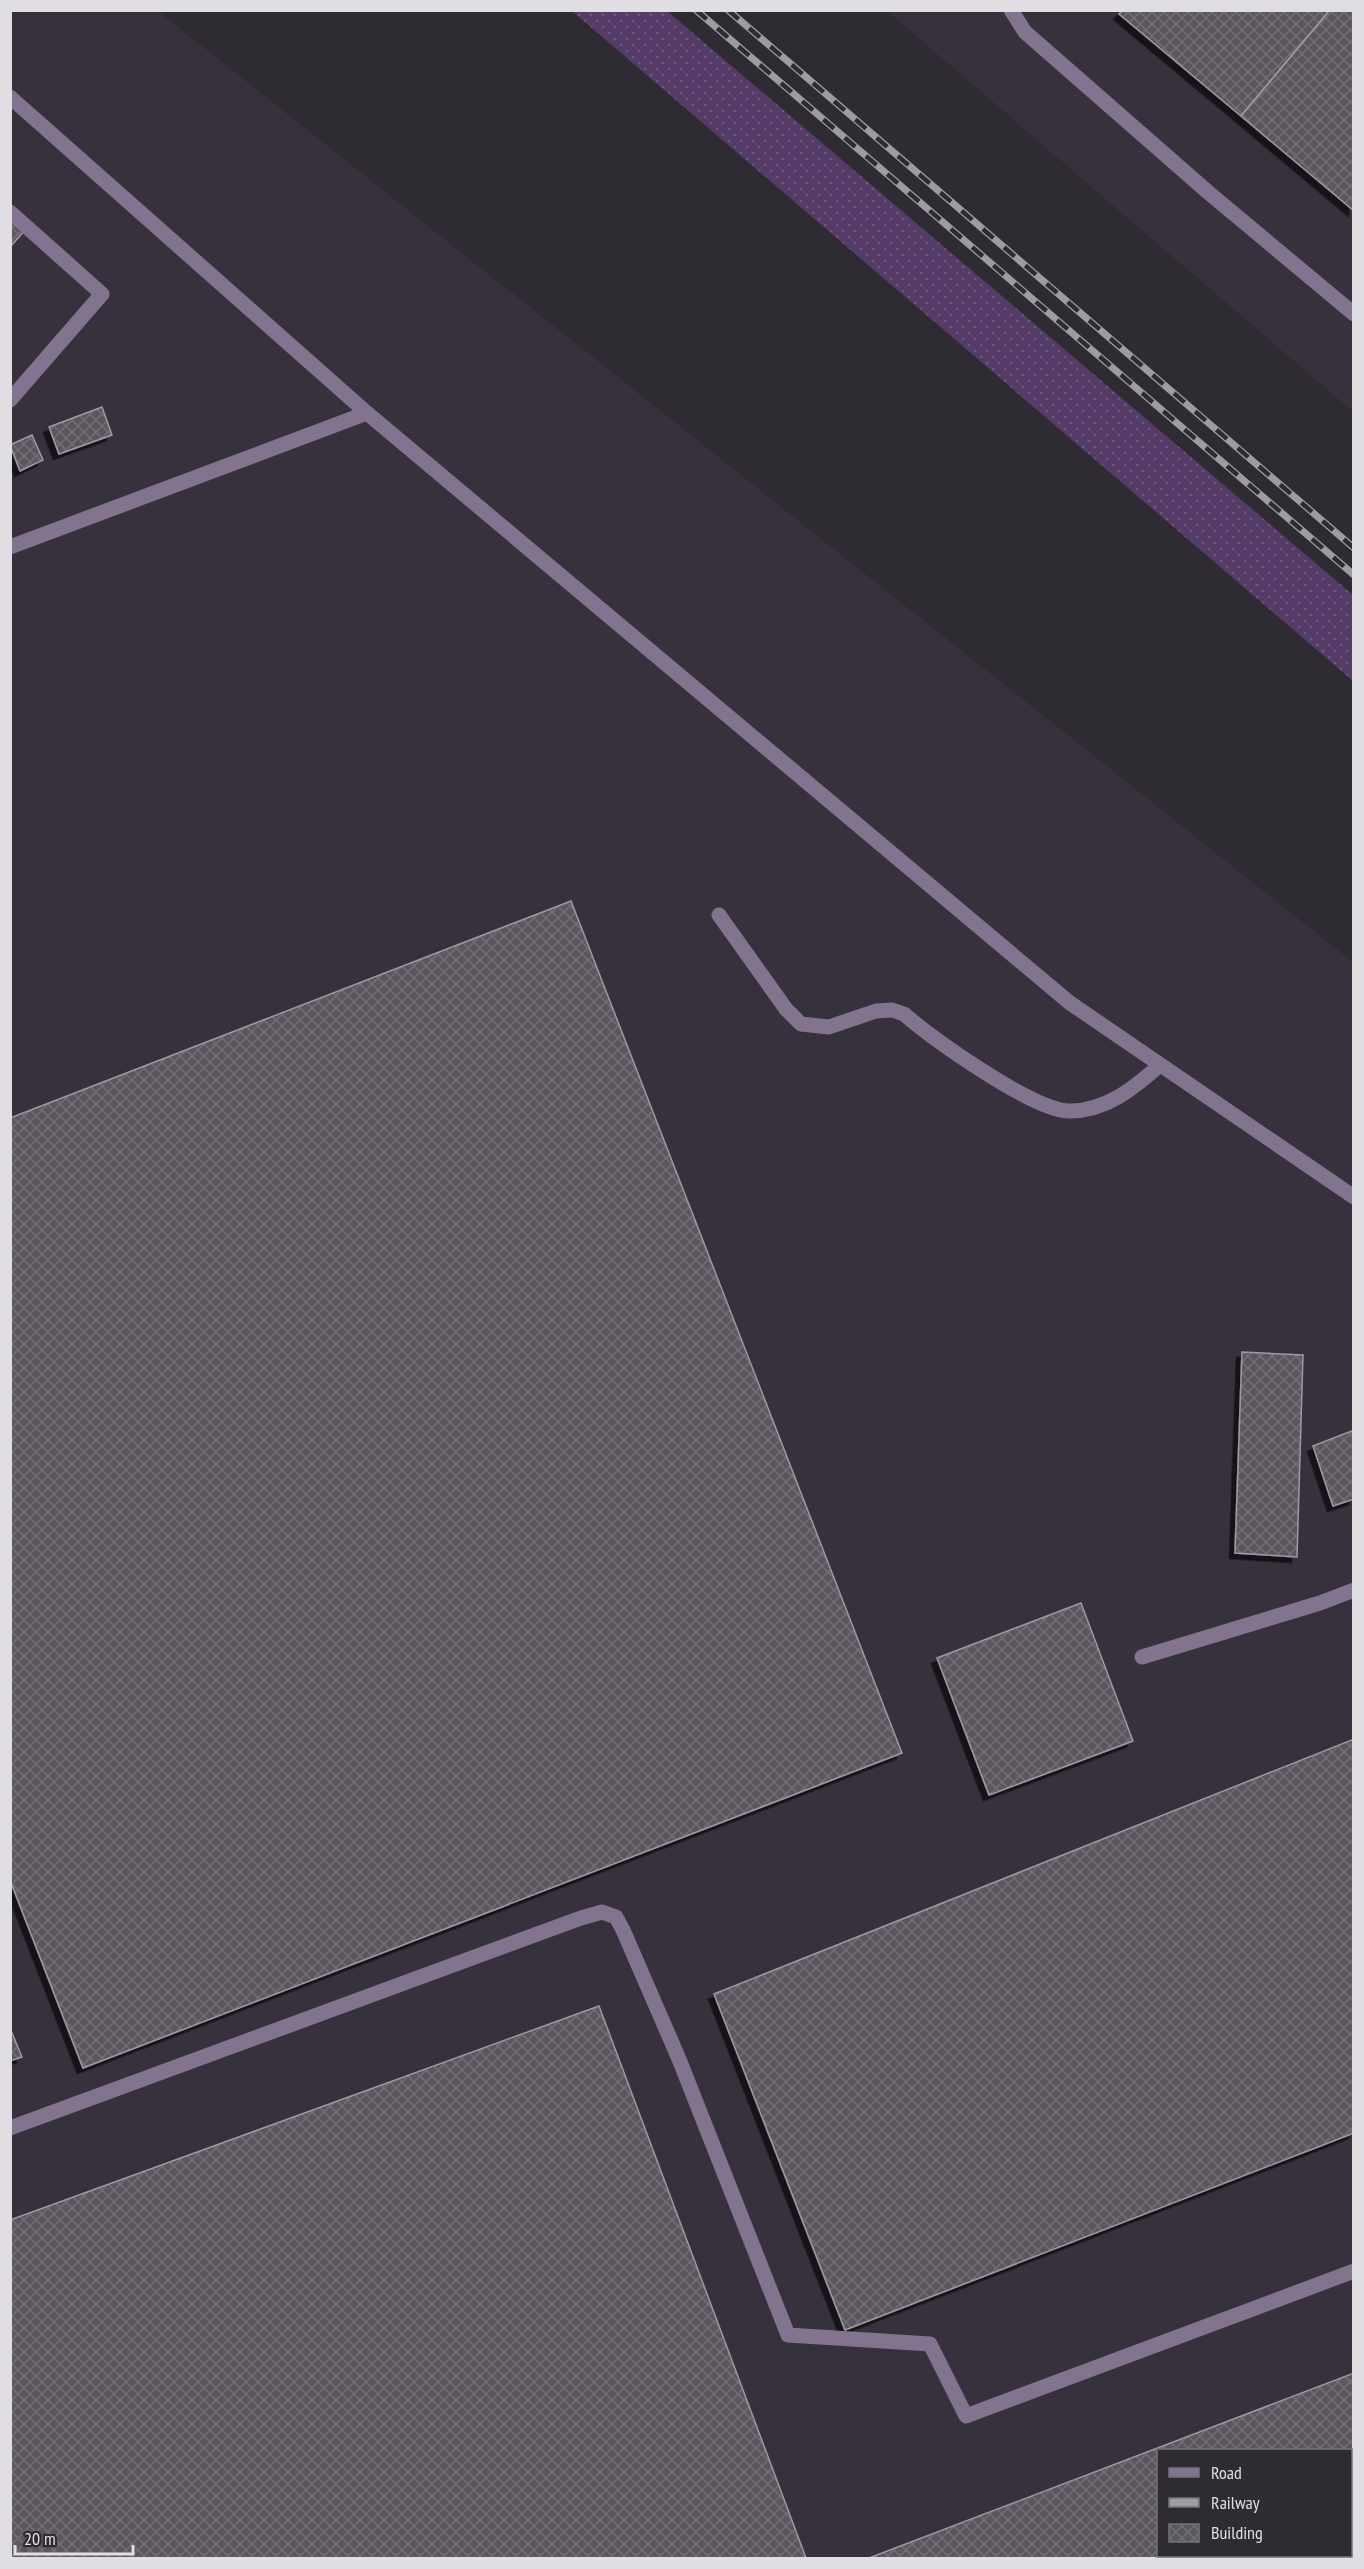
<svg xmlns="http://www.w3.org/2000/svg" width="1364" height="2569" font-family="'PT Sans Narrow',sans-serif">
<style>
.built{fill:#37303d;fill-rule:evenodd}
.grass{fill:url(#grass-dots)}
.building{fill:url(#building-cross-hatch);stroke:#9e99a2;stroke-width:1.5;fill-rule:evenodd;filter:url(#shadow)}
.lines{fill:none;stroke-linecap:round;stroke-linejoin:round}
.minor{stroke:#82748e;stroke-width:15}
.rail-casing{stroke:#9e9ba1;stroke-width:7}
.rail{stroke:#2f2b32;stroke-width:4.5;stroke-dasharray:14;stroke-linecap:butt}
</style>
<defs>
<pattern id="grass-dots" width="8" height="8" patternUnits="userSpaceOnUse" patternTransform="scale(1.5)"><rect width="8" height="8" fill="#553b68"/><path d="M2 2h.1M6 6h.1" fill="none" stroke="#6d577d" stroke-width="1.8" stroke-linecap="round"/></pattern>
<pattern id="building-cross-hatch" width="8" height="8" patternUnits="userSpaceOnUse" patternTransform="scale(1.5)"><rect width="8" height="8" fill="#5b575f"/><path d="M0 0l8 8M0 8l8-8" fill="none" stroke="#726f76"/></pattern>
<filter id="shadow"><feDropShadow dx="-5.5" dy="5.5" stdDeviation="0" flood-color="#0009"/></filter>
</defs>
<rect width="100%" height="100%" fill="#2f2b32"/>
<g class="built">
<path d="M11 11H158L1353 962V2558H11ZM1158 2450H1350V2556H1158Z"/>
<polygon points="887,11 1353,11 1353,412"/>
</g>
<polygon class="grass" points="572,11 667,11 1353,595 1353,681"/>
<g class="building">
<polygon points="1123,10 1330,10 1241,116 1119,14"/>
<polygon points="1330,10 1354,10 1354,211 1241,116"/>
<polygon points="10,216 26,229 10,247"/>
<polygon points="102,407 112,435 59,454 49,427"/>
<polygon points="32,435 43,460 20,471 10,445"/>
<polygon points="571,901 902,1753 83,2068 10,1880 10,1118"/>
<polygon points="1242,1352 1303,1355 1297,1557 1235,1553"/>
<polygon points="1354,1430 1354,1499 1333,1506 1313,1446"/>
<polygon points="1081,1603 1133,1741 989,1795 937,1658"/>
<polygon points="1354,1739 1354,2133 845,2330 714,1994"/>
<polygon points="599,2006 806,2558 10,2558 10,2220"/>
<polygon points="10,2028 22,2057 10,2061"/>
<path d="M1354 2373V2558H869ZM1158 2450H1350V2556H1158Z"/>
</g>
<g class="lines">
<g class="minor">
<polyline points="1011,10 1025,32 1209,193 1354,314"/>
<polyline points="10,97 367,413 1070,1003 1354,1197"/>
<polyline points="10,212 102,294 10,400"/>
<polyline points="10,547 367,413"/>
<path d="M719 915 786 1009 801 1024 829 1027 876 1011 892 1010 904 1014C933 1039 1031 1109 1068 1111 1105 1112 1134 1088 1160 1065"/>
<polyline points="1142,1657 1320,1603 1354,1590"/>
<polyline points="10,2128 581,1918 602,1912 616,1917 623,1930 679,2059 788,2335 930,2344 966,2416 1354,2271"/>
</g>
<defs>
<g id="rail">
<polyline points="696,10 1354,575"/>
<polyline points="728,10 1354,548"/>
</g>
</defs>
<use href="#rail" class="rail-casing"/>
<use href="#rail" class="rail"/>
</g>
<rect width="1364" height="2569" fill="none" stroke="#e0dee3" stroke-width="24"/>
<rect x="1157" y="2449" width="195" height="108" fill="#2f2b32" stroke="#767379" stroke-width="1.5"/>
<rect x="1169" y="2468" width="30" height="9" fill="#82748e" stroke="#767379" stroke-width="1.5"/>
<text x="1211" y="2479" font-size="18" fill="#e0dee3">Road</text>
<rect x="1169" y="2498" width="30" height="9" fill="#9e9ba1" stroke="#767379" stroke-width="1.5"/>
<text x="1211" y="2509" font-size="18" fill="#e0dee3">Railway</text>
<rect x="1169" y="2524" width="30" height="18" fill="url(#building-cross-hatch)" stroke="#767379" stroke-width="1.5"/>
<text x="1211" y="2539" font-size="18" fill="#e0dee3">Building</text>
<path d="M15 2545v9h118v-9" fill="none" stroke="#e0dee3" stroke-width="3"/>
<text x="24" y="2545" font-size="18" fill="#e0dee3" stroke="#2f2b32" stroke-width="4.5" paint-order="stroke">20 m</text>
</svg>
